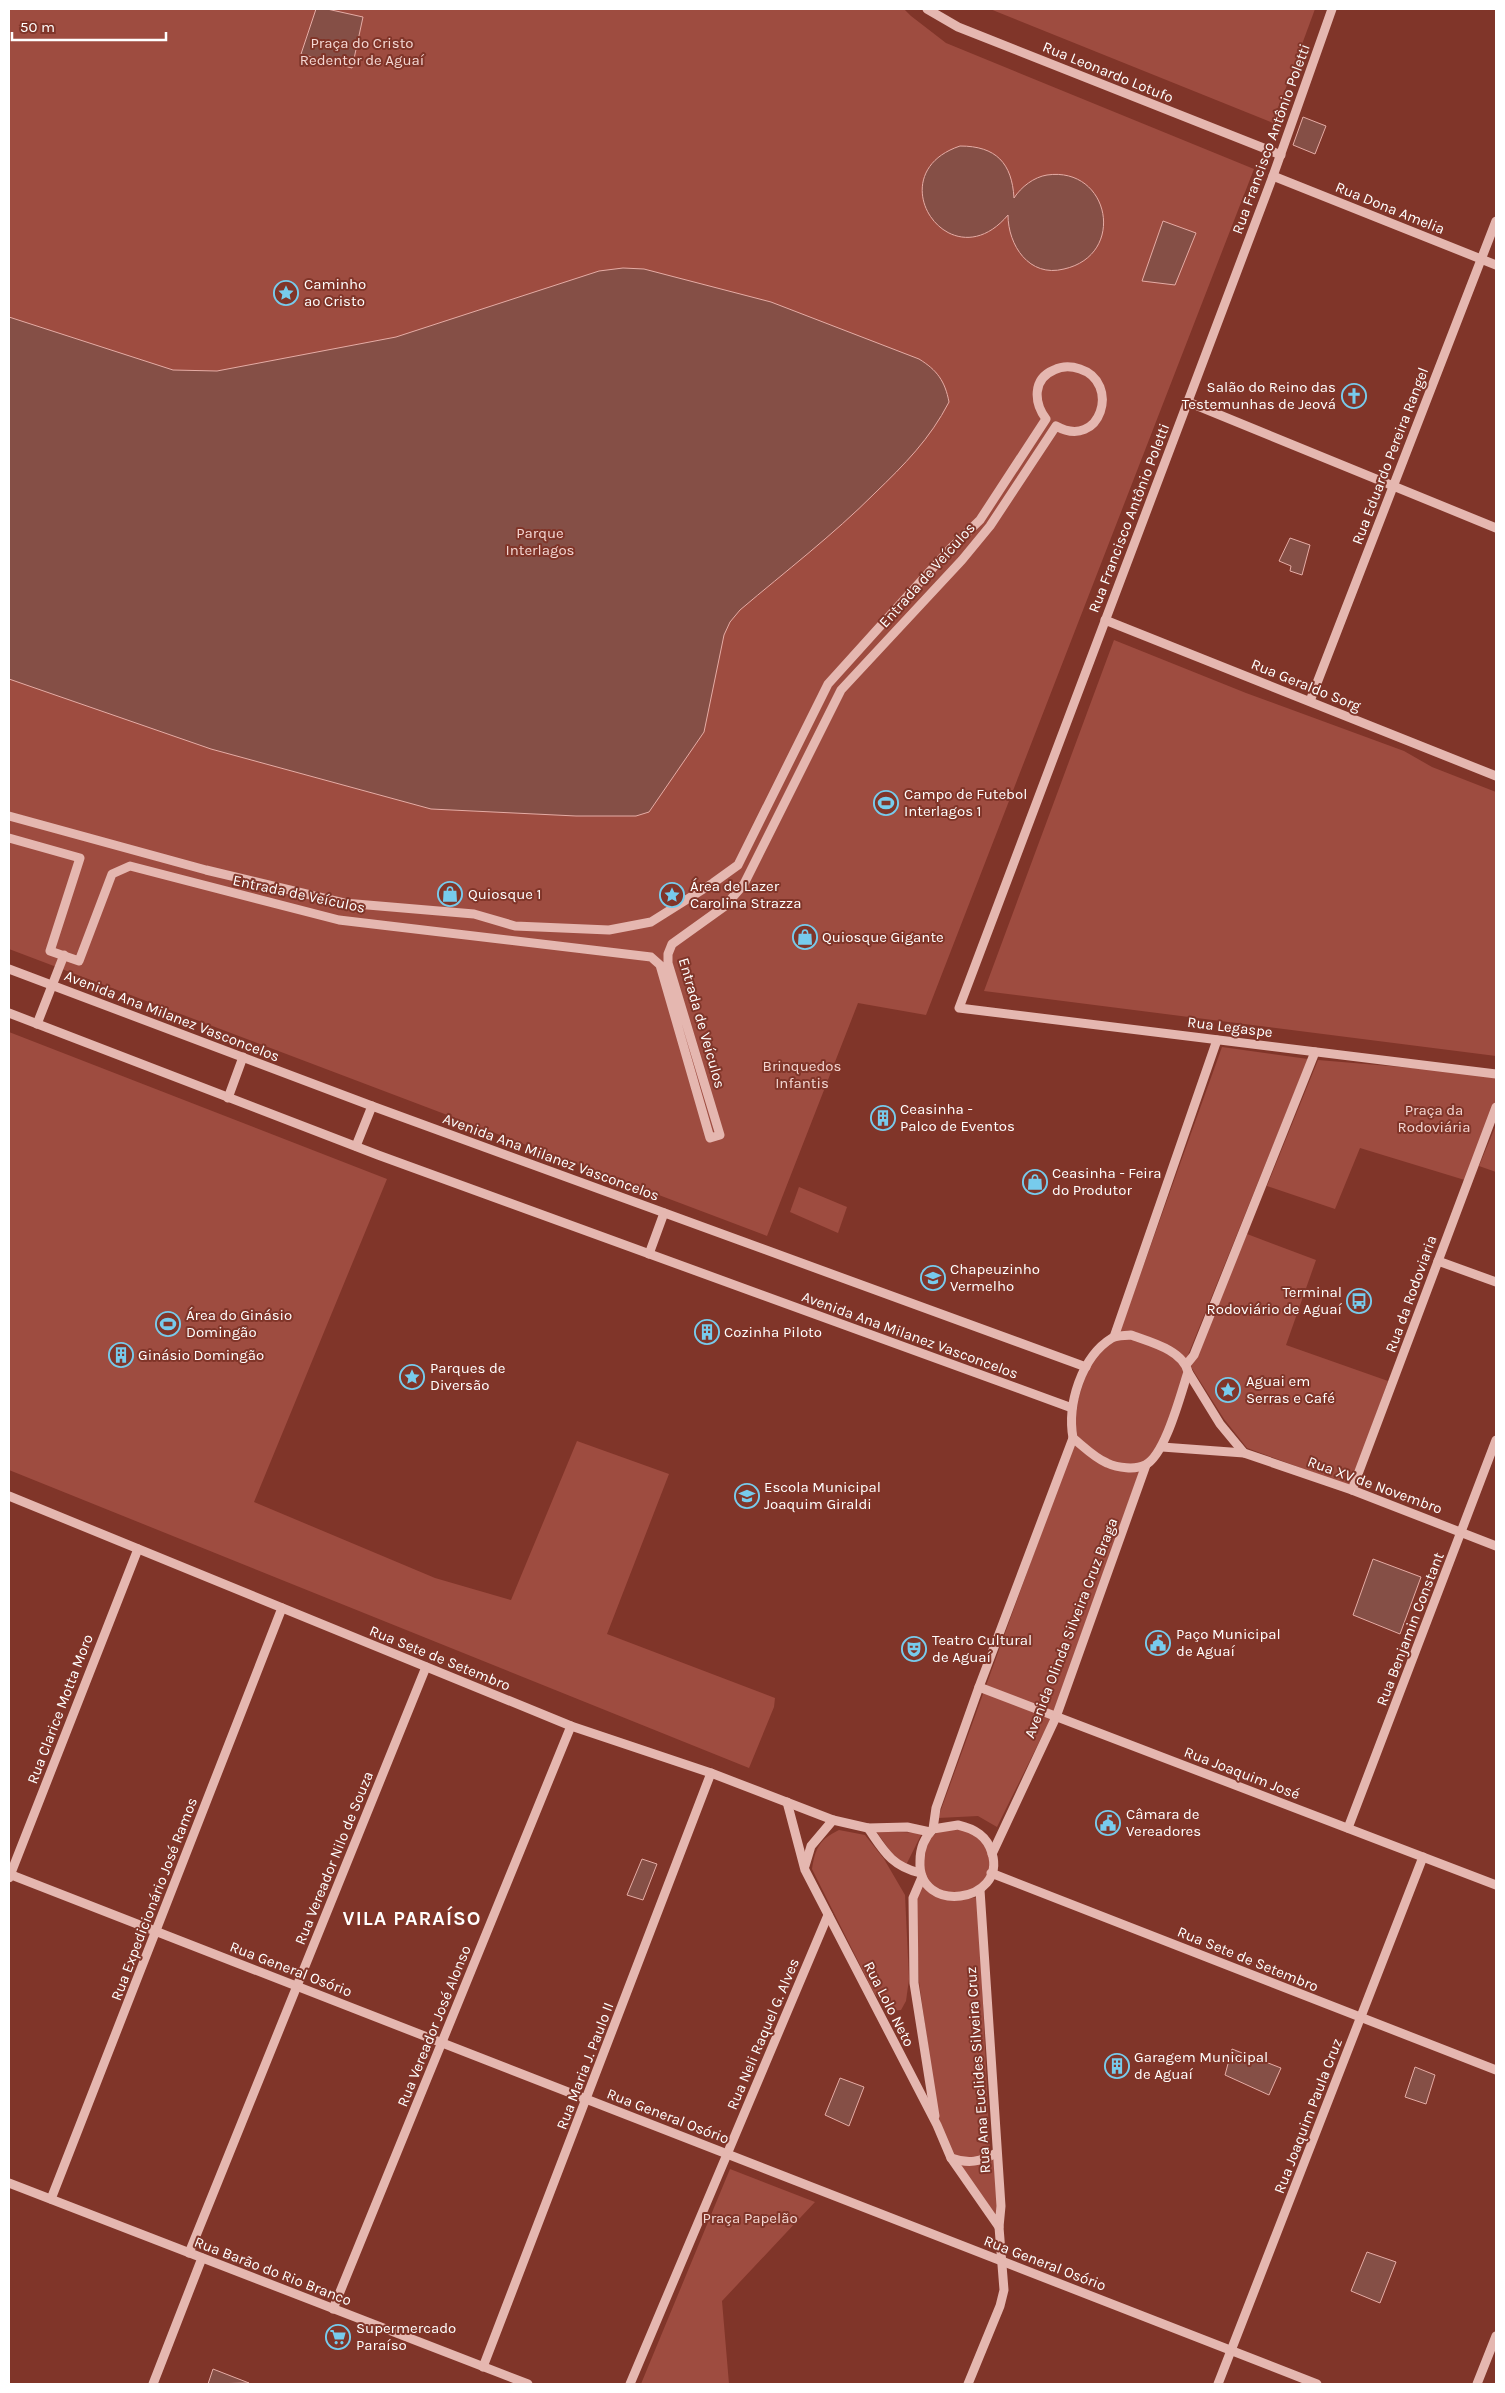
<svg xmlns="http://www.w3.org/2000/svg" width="1505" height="2393" font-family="Karla,sans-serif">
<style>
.green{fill:#9e4c40}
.water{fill:#854f46;stroke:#e5aca5}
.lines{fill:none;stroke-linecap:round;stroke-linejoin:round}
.minor{stroke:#e5b7b0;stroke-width:9}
.labels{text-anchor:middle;stroke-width:4;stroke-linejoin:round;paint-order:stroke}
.park-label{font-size:15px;fill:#f4d7d3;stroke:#803529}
.street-label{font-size:15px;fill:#fff;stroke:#803529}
.poi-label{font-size:15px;fill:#fff;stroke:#803529;text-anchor:start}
.district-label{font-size:20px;font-weight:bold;letter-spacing:1px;fill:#fff;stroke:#803529}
</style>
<rect width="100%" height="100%" fill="#803529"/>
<g class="green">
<polygon points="9,9 904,9 911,16 946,43 1254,169 926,1015 858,1003 767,1236 9,949"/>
<polygon points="990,9 1315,9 1273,123"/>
<polygon points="1114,640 1246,693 1404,751 1432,767 1496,792 1496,1056 984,991"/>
<polygon points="9,1032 387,1179 254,1502 435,1578 511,1600 577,1441 669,1474 607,1634 775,1698 774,1707 749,1768 9,1470"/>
<polygon points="1222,1047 1308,1059 1186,1360 1119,1334"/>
<polygon points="1318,1060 1496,1075 1496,1107 1468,1181 1360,1148 1335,1209 1267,1186"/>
<polygon points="1496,1125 1496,1172 1479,1166"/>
<polygon points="799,1187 847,1207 838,1233 790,1212"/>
<polygon points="1247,1234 1316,1260 1286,1345 1388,1381 1350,1486 1247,1448 1224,1419 1191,1367"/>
<path d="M1129 1337C1150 1344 1167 1351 1183 1366 1185 1382 1176 1402 1170 1417 1166 1426 1163 1437 1158 1446 1135 1486 1102 1456 1076 1437L1075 1409 1088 1369 1099 1353 1113 1340Z"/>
<polygon points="1074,1443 1092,1457 1140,1470 1052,1716 997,1827 978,1816 938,1818"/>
<circle cx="956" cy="1861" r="34"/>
<path d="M839 1830 865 1835 884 1859 905 1895 909 1979 906 2001 901 2010 889 2011 874 1993 812 1869C815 1848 820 1839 839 1830Z"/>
<polygon points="876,1831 922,1833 905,1867 893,1855"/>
<path d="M921 1885C945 1898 949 1903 978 1897L990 2153 970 2159 952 2155 939 2124 919 1982 916 1900Z"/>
<polygon points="996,2153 999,2227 951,2158 963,2162"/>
<polygon points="730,2169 815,2202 722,2301 729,2384 641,2384"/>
</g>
<g class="water">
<polygon points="316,9 327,9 363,17 352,68 301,54"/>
<polygon points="1303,117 1326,126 1315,154 1293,145"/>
<path d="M960 146C996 146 1012 163 1014 198 1021 187 1034 177 1047 175 1110 166 1127 255 1064 269 1029 278 1008 245 1008 215 950 284 876 174 960 146Z"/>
<polygon points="1163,221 1196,233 1175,285 1142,281"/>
<path d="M623 268 644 269 771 302 919 359C937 370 945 381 949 402 930 439 904 465 875 493 833 535 786 571 740 610L730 622 724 635 704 732 649 812 636 816H576L431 809 211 749 9 679V317L173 370 217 371 396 337 599 271Z"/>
<polygon points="1290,538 1310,545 1302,575 1290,571 1291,566 1279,561"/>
<polygon points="1373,1559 1421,1577 1400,1634 1353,1615"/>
<polygon points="642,1859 657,1864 643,1900 627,1895"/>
<polygon points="1232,2049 1281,2068 1269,2095 1225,2075"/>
<polygon points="1415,2067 1435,2075 1426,2104 1405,2097"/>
<polygon points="840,2078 864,2087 849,2126 825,2115"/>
<polygon points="1367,2252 1396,2262 1380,2303 1351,2291"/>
<polygon points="213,2369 249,2383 208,2384"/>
</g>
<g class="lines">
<g class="minor">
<polyline points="927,9 958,27 1281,155"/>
<polyline points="1332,9 1273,176 959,1008 1496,1074"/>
<polyline points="1273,176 1496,265"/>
<polyline points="1188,402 1496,528"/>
<polyline points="1105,620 1496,776"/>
<polyline points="1310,701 1496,221"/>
<path d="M9 816 206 870 344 903 474 914 515 926 609 930 651 922 713 883 738 865 828 684 950 549 980 520 1046 419C1034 403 1032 379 1054 370 1062 366 1071 366 1080 369 1121 382 1101 451 1056 426L990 526 962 560 841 690 744 884 725 906 672 944 668 954V963L720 1135 710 1138 660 965 651 957 339 920 130 866 112 874 79 961 50 951 80 858 9 838"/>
<polyline points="9,969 372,1106 1086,1367"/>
<polyline points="9,1013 378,1155 1072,1408"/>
<polyline points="37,1024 64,955"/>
<polyline points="228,1098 243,1057"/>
<polyline points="356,1146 372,1106"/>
<polyline points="649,1254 664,1213"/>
<polyline points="1438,1261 1496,1282"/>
<path d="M1131 1335C1150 1342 1183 1350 1188 1372 1181 1393 1165 1456 1145 1465 1135 1470 1118 1468 1107 1463 1095 1458 1084 1447 1073 1438 1067 1405 1081 1357 1112 1338 1117 1335 1125 1336 1131 1335Z"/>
<polyline points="1114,1337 1217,1040"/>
<polyline points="1186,1365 1194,1355 1315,1052"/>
<polyline points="1188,1372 1220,1424 1244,1453"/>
<polyline points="1162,1447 1244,1453 1352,1490 1496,1546"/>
<polyline points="1352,1490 1496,1107"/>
<polyline points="9,1496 571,1726 711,1773 833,1820 868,1828 907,1827 930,1832"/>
<polyline points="979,1687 1496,1885"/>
<polyline points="787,1802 805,1870 937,2125 951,2158 999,2227 1001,2206 980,1890"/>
<path d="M958 1825C975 1829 987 1836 992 1853 1007 1903 917 1915 920 1861 920 1850 924 1838 933 1829Z"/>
<path d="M868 1828C884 1851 891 1866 920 1873"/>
<polyline points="1348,1828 1496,1440"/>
<polyline points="933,1829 936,1808 979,1687 1073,1438"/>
<polyline points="992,1854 1056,1717 1146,1465"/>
<polyline points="805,1866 811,1846 833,1820"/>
<polyline points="991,1873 1496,2070"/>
<polyline points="9,1874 1317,2384"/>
<polyline points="922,1877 913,1898 914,1983 935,2116"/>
<polyline points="9,1878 138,1549"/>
<path d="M951 2158C968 2164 981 2162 996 2153"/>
<polyline points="9,2183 528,2384"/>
<polyline points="51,2199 282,1608"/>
<polyline points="189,2253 426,1667"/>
<polyline points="333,2309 571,1726"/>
<polyline points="483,2367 711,1773"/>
<polyline points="153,2384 202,2258"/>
<polyline points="630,2384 828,1915"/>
<polyline points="968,2384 1000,2306 1004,2290 999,2227"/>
<polyline points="1218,2384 1423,1857"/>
<polyline points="1477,2384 1496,2336"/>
</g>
</g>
<defs>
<symbol id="sight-ring" viewBox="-11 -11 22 22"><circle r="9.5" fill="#803529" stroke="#77cbec" stroke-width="1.5"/><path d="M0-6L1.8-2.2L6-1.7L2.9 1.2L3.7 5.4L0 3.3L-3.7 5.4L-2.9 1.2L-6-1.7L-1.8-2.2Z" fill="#77cbec"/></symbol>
<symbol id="church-ring" viewBox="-11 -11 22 22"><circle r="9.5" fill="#803529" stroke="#77cbec" stroke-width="1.5"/><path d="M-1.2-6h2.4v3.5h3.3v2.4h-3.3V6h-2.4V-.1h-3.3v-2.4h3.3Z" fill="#77cbec"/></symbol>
<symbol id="stadium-ring" viewBox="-11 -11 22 22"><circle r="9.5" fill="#803529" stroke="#77cbec" stroke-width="1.5"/><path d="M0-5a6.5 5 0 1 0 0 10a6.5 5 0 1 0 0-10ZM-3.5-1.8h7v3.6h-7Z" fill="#77cbec"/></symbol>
<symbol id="shop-ring" viewBox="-11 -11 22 22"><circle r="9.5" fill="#803529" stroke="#77cbec" stroke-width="1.5"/><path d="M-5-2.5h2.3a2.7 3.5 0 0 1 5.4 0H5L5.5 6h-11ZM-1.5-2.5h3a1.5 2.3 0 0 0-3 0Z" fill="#77cbec"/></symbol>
<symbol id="building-ring" viewBox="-11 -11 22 22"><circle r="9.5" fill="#803529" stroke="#77cbec" stroke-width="1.5"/><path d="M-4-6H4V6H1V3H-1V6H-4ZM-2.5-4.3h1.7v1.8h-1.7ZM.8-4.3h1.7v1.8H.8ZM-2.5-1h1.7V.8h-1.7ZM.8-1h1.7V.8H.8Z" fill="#77cbec"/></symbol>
<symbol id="school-ring" viewBox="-11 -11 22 22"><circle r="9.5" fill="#803529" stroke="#77cbec" stroke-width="1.5"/><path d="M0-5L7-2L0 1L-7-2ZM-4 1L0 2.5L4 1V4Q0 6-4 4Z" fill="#77cbec"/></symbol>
<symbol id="bus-ring" viewBox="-11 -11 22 22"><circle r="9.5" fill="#803529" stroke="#77cbec" stroke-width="1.5"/><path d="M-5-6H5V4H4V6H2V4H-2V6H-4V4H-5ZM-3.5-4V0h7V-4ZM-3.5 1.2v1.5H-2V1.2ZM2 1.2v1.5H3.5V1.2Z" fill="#77cbec"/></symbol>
<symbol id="civic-ring" viewBox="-11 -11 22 22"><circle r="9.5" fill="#803529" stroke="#77cbec" stroke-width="1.5"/><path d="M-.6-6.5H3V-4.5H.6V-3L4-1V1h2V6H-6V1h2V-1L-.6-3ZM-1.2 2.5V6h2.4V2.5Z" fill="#77cbec"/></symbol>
<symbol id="theatre-ring" viewBox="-11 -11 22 22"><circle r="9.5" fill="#803529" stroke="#77cbec" stroke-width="1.5"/><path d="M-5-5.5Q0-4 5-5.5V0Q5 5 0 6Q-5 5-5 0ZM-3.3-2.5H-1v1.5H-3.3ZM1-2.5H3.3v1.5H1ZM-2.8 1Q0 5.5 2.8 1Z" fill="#77cbec"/></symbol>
<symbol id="supermarket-ring" viewBox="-11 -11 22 22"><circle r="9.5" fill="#803529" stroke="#77cbec" stroke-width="1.5"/><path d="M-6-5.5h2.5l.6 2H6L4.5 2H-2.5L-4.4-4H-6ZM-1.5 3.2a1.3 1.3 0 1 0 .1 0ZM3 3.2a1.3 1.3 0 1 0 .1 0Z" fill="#77cbec"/></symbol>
</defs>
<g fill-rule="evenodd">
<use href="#sight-ring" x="272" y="279" width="28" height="28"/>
<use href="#church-ring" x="1340" y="382" width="28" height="28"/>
<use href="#stadium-ring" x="872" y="789" width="28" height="28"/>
<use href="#shop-ring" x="436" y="880" width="28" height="28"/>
<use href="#sight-ring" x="658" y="881" width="28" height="28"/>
<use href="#shop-ring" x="791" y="923" width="28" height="28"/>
<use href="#building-ring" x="869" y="1104" width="28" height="28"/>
<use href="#shop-ring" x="1021" y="1168" width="28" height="28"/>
<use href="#school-ring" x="919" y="1264" width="28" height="28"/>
<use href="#bus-ring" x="1345" y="1287" width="28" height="28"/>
<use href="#stadium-ring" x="154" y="1310" width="28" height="28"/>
<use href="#building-ring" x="693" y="1318" width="28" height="28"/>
<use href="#building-ring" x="107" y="1341" width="28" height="28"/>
<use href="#sight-ring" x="398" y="1363" width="28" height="28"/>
<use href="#sight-ring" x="1214" y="1376" width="28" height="28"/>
<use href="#school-ring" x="733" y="1482" width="28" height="28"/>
<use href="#civic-ring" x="1144" y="1629" width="28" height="28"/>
<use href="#theatre-ring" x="900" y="1635" width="28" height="28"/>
<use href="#civic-ring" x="1094" y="1809" width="28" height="28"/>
<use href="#building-ring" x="1103" y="2052" width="28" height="28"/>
<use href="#supermarket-ring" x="324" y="2323" width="28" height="28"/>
</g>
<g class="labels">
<g class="park-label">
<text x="362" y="48">Praça do Cristo<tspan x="362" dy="17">Redentor de Aguaí</tspan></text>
<text x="540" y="538">Parque<tspan x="540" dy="17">Interlagos</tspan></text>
<text x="802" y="1071">Brinquedos<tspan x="802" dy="17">Infantis</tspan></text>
<text x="1434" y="1115">Praça da<tspan x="1434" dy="17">Rodoviária</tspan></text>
<text x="750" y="2223">Praça Papelão</text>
</g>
<g class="street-label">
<text transform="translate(1108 72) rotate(22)" y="5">Rua Leonardo Lotufo</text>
<text transform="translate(1271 139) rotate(-70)" y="5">Rua Francisco Antônio Poletti</text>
<text transform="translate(1390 208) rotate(22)" y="5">Rua Dona Amelia</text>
<text transform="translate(1390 456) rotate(-69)" y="5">Rua Eduardo Pereira Rangel</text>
<text transform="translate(1129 518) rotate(-69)" y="5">Rua Francisco Antônio Poletti</text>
<text transform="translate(927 575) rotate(-48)" y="5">Entrada de Veículos</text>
<text transform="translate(1306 685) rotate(22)" y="5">Rua Geraldo Sorg</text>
<text transform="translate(299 894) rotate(12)" y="5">Entrada de Veículos</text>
<text transform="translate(172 1016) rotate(21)" y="5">Avenida Ana Milanez Vasconcelos</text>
<text transform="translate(702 1023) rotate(74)" y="5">Entrada de Veículos</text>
<text transform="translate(1230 1027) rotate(7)" y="5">Rua Legaspe</text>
<text transform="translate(551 1157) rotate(20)" y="5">Avenida Ana Milanez Vasconcelos</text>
<text transform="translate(1411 1294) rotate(-70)" y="5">Rua da Rodoviaria</text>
<text transform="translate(910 1335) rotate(20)" y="5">Avenida Ana Milanez Vasconcelos</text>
<text transform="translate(1375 1485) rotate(20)" y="5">Rua XV de Novembro</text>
<text transform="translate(1071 1628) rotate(-69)" y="5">Avenida Olinda Silveira Cruz Braga</text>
<text transform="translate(1410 1629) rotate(-69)" y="5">Rua Benjamin Constant</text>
<text transform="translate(440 1658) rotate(22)" y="5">Rua Sete de Setembro</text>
<text transform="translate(60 1709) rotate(-69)" y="5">Rua Clarice Motta Moro</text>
<text transform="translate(1242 1773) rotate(21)" y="5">Rua Joaquim José</text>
<text transform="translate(334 1858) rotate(-68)" y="5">Rua Vereador Nilo de Souza</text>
<text transform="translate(154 1899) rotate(-69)" y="5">Rua Expedicionário José Ramos</text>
<text transform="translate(1248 1959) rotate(22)" y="5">Rua Sete de Setembro</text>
<text transform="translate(291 1969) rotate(21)" y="5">Rua General Osório</text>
<text transform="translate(889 2004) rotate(63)" y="5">Rua Lolo Neto</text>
<text transform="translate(434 2026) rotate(-68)" y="5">Rua Vereador José Alonso</text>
<text transform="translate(763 2034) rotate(-67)" y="5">Rua Neli Raquel G. Alves</text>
<text transform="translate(585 2066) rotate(-69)" y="5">Rua Maria J. Paulo II</text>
<text transform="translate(978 2070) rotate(-94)" y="5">Rua Ana Euclides Silveira Cruz</text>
<text transform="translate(668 2116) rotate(21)" y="5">Rua General Osório</text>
<text transform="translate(1308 2116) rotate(-69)" y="5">Rua Joaquim Paula Cruz</text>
<text transform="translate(1045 2263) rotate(21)" y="5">Rua General Osório</text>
<text transform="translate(273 2271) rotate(21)" y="5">Rua Barão do Rio Branco</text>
</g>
<g class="poi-label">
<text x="304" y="289">Caminho<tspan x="304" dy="17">ao Cristo</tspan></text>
<text x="1336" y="392" text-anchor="end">Salão do Reino das<tspan x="1336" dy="17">Testemunhas de Jeová</tspan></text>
<text x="904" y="799">Campo de Futebol<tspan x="904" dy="17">Interlagos 1</tspan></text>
<text x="690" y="891">Área de Lazer<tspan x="690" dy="17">Carolina Strazza</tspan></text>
<text x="468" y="899">Quiosque 1</text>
<text x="822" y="942">Quiosque Gigante</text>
<text x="900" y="1114">Ceasinha -<tspan x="900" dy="17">Palco de Eventos</tspan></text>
<text x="1052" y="1178">Ceasinha - Feira<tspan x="1052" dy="17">do Produtor</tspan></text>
<text x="950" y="1274">Chapeuzinho<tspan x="950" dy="17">Vermelho</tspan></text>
<text x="1342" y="1297" text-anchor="end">Terminal<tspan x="1342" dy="17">Rodoviário de Aguaí</tspan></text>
<text x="186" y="1320">Área do Ginásio<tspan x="186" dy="17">Domingão</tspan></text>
<text x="724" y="1337">Cozinha Piloto</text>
<text x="138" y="1360">Ginásio Domingão</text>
<text x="430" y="1373">Parques de<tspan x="430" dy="17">Diversão</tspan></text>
<text x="1246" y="1386">Aguai em<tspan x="1246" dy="17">Serras e Café</tspan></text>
<text x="764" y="1492">Escola Municipal<tspan x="764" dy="17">Joaquim Giraldi</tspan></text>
<text x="1176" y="1639">Paço Municipal<tspan x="1176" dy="17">de Aguaí</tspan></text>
<text x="932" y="1645">Teatro Cultural<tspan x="932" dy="17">de Aguaí</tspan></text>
<text x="1126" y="1819">Câmara de<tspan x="1126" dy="17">Vereadores</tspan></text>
<text x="1134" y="2062">Garagem Municipal<tspan x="1134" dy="17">de Aguaí</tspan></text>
<text x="356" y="2333">Supermercado<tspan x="356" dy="17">Paraíso</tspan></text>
</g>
<g class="district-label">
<text x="412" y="1925">VILA PARAÍSO</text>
</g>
</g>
<rect width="1505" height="2393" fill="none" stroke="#ffffff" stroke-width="20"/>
<path d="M12 32v8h154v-8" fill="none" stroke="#ffffff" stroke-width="2.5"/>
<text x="20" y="32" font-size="15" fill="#ffffff" stroke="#803529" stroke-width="4" paint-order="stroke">50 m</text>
</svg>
